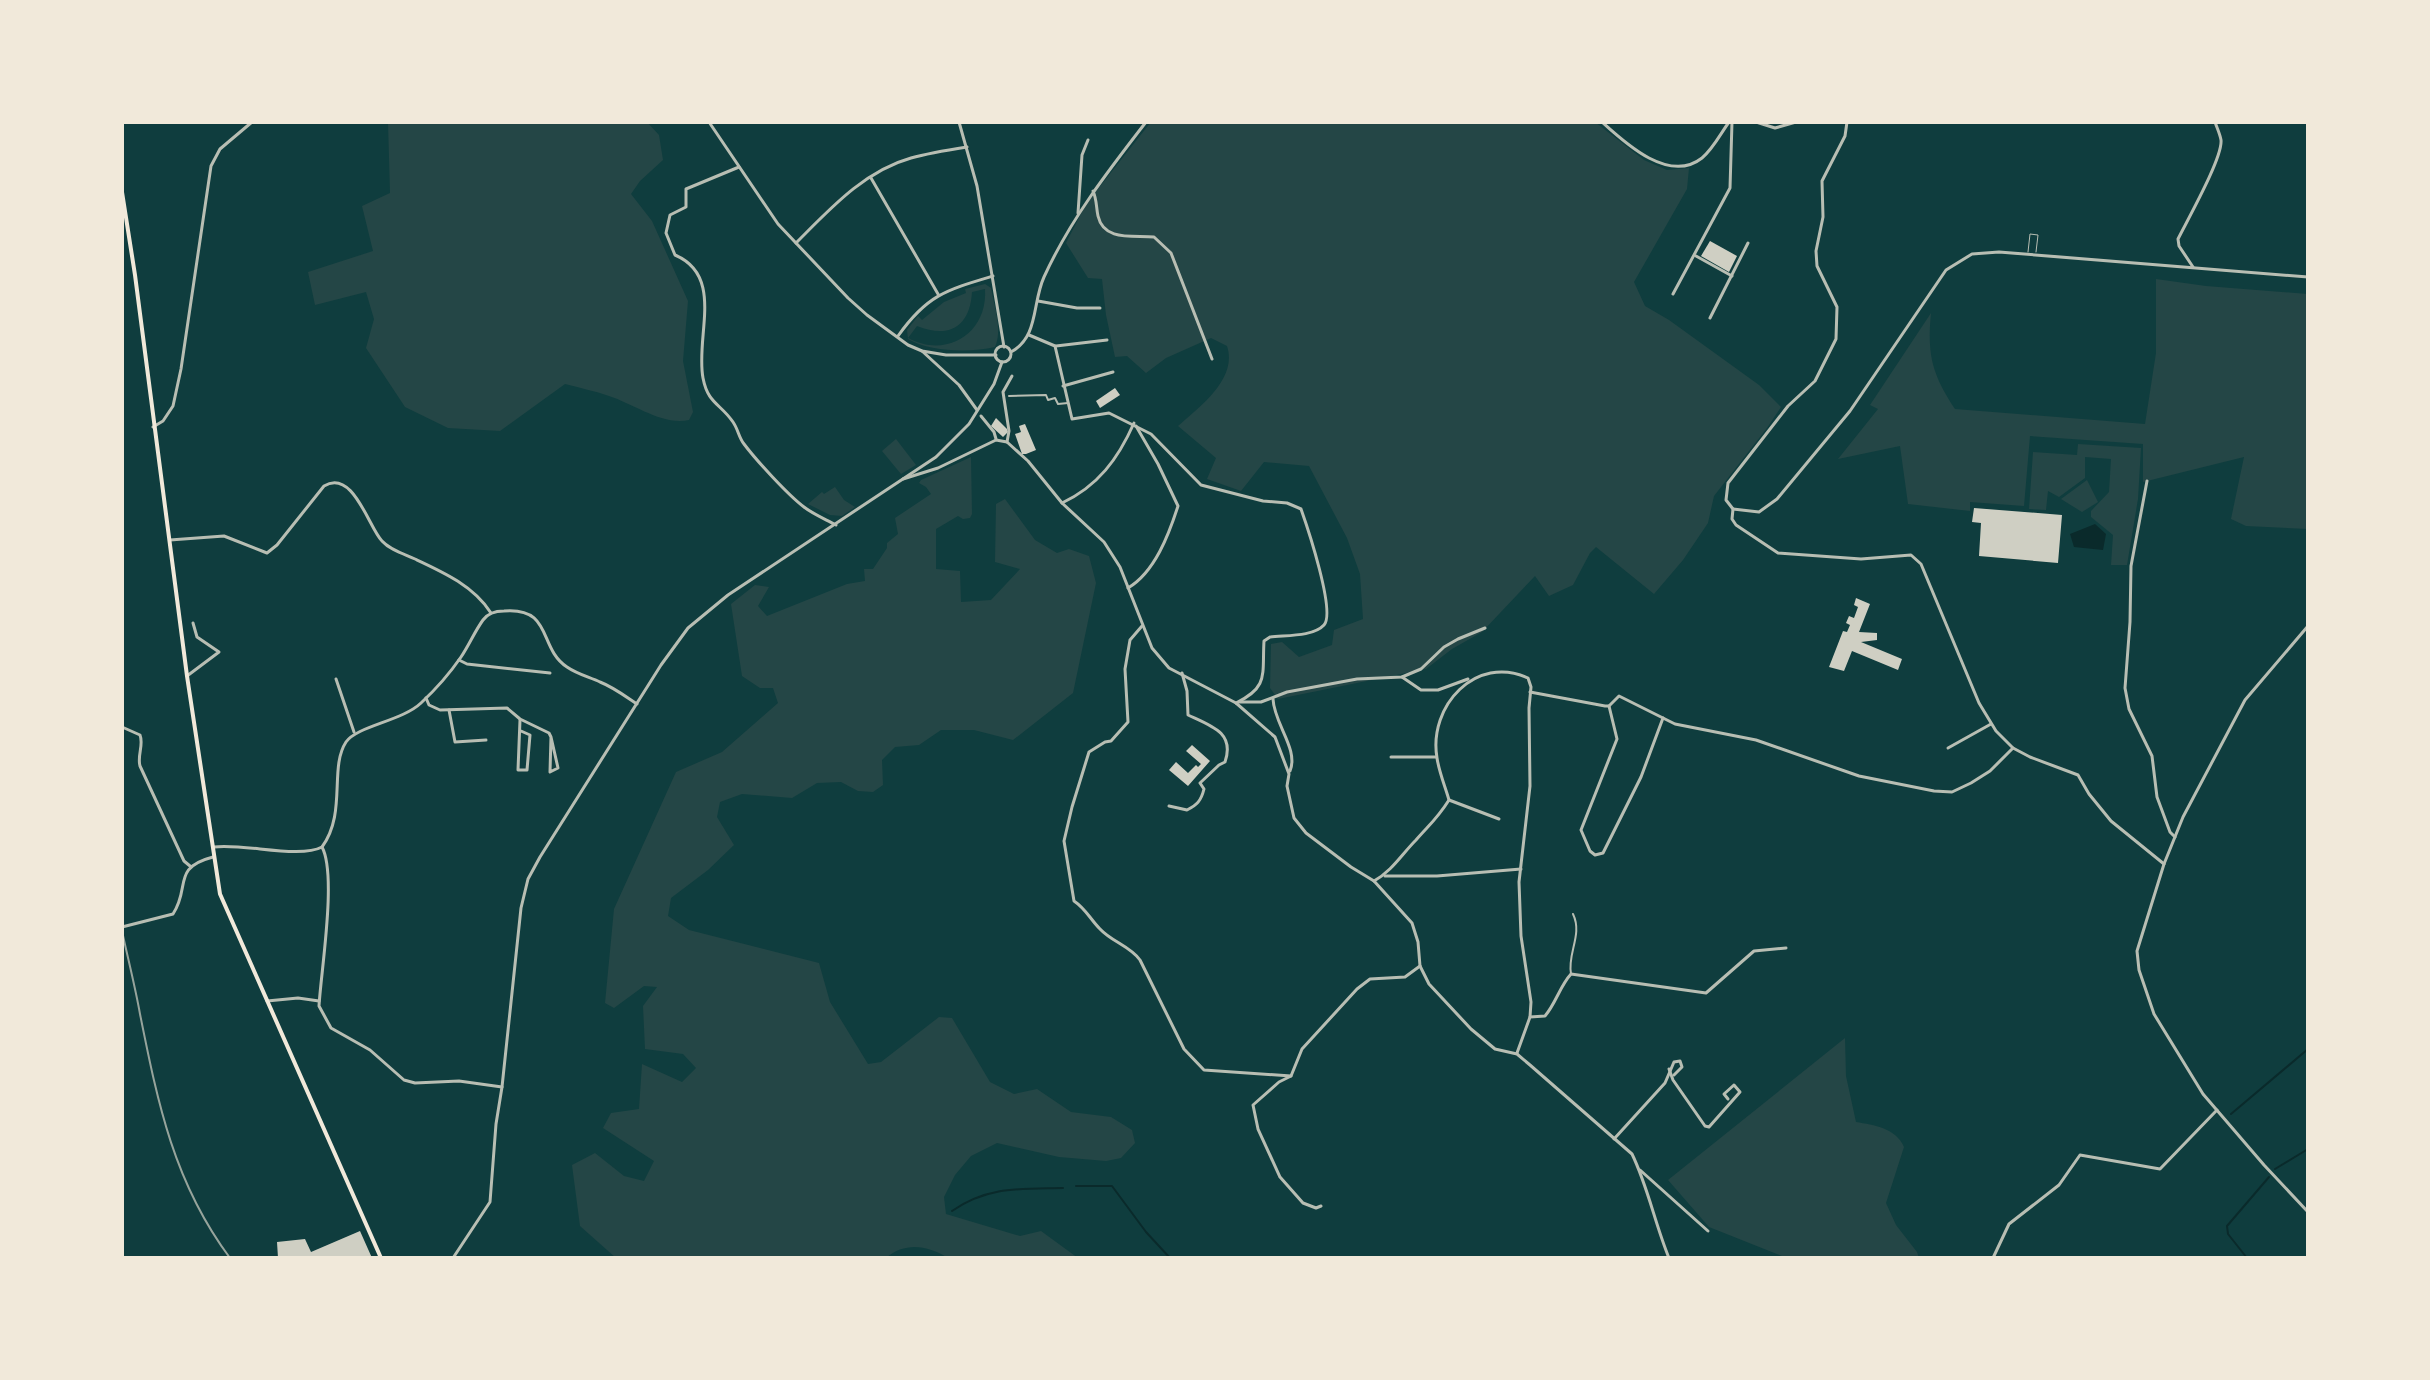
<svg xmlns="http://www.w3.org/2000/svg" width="2430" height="1380" font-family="'Crimson Pro',serif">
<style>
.green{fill:#244646;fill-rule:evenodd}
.water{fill:#0a2a2b}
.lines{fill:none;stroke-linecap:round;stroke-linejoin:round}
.stream{stroke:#0a2a2b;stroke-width:2}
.building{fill:#cfcfc3}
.service{stroke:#b8beb3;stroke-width:1}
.pedestrian{stroke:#b8beb3;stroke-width:2}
.minor{stroke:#b8beb3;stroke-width:3}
.tertiary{stroke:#b8beb3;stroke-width:3}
.primary{stroke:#f1e9da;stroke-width:4}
.rail{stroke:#97a49c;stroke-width:2}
</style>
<rect width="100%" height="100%" fill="#0f3d3e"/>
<g class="green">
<path d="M388 122H647L659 135 663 160 640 181 631 194 652 221 688 301 683 361 693 412 689 420C663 426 634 404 609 396 595 391 580 388 565 384L500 431 448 428 405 407 366 348 374 319 366 292 315 305 308 272 373 251 362 206 390 193Z"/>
<path d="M1151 122H1595L1644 160 1667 170 1689 168 1687 189 1634 282 1645 306 1669 320 1759 385 1781 407 1767 428 1714 496 1708 523 1683 560 1654 594 1596 547 1590 553 1573 585 1549 596 1535 576 1482 632 1452 649 1426 669 1278 699 1270 688 1271 644 1282 642 1299 657 1332 645 1334 630 1363 619 1360 574 1347 538 1309 466 1264 462 1241 491 1207 479 1216 458 1178 426C1199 407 1238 379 1227 346L1211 338 1166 358 1146 373 1127 356 1115 357 1106 315 1102 279 1088 278 1066 243 1086 204Z"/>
<path d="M2156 279 2206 286 2308 294V529L2246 526 2231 519 2244 457 2143 482V444L2030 436 2024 506 1970 502V511L1908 504 1900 446 1838 459 1878 409 1870 405 1931 313C1927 355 1932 374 1955 409L2145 424 2156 353Z"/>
<path d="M985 284 991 288C994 305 1003 331 995 347 970 353 930 352 908 339L907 330 918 316 922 320 944 302 966 293 965 289ZM985 289C988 333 947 359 908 338L917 326C949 339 970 327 972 292Z"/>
<polygon points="896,439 916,465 901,474 882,451"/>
<polygon points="2078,444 2141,448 2138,499 2127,565 2111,565 2113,535 2091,517 2091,511 2109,492 2111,459 2085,457 2085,478 2059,497 2048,491 2046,510 2029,509 2033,452 2077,455"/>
<path d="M971 457 972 514 970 518 963 519 958 516 936 529V569L960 571 961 602 991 600 1020 569 995 562 996 504 1005 499 1035 540 1057 553 1069 549 1089 556 1096 583 1073 693 1013 740 974 730H941L919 745 895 747 882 760 883 785 873 792 858 791 841 782 817 783 792 798 742 794 720 802 717 817 734 845 708 870 671 898 668 916 689 930 819 963 830 1002 868 1064 881 1062 939 1017 952 1018 990 1082 1014 1094 1037 1089 1071 1112 1111 1117 1132 1130 1135 1143 1121 1158 1106 1161 1059 1157 997 1143 971 1156 955 1175 944 1197 946 1214 1020 1236 1041 1231 1078 1258H948C927 1245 905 1242 886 1258H616L580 1226 572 1165 595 1153 624 1176 644 1181 654 1161 603 1128 611 1113 639 1109 642 1064 682 1082 696 1068 683 1054 645 1049 643 1006 657 987 644 986 614 1008 605 1003 614 909 676 772 722 752 778 703 773 688H760L742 676 731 604 755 585 769 587 758 606 767 616 847 584 865 581 864 569H873L887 548V543L898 534 895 518 931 494 926 487 919 483 921 480Z"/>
<polygon points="2087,480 2098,502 2082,512 2061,499"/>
<polygon points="835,487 844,500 855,507 842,516 830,515 808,504 822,492 824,494"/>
<path d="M1845 1038 1846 1076 1856 1122C1874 1125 1896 1128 1904 1147L1886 1203 1896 1225 1917 1252 1919 1258H1787L1709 1227 1668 1180Z"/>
</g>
<polygon class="water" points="2095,524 2106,534 2103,550 2074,547 2070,534"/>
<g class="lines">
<g class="stream">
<polyline points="2231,1114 2308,1049"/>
<polyline points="2275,1169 2308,1149"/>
<polyline points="1076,1186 1112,1186 1146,1232 1170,1258"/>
<path d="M952 1211C988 1186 1021 1189 1063 1188"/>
<polyline points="2247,1258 2228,1234 2227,1226 2269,1177"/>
</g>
</g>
<g class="building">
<polygon points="1710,241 1737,256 1729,272 1701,256"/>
<polygon points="1115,388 1120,395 1100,408 1096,401"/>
<polygon points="996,418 1007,429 1008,432 1003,437 991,426"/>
<polygon points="1025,424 1036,450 1026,454 1022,454 1015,434 1021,432 1019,426"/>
<polygon points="1974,508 2062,515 2058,563 1979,556 1981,523 1972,522"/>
<polygon points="1856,598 1870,604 1859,632 1877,633 1877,640 1861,642 1902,659 1898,670 1852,651 1844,671 1829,667 1843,631 1847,632 1850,625 1846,623 1849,616 1854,618 1858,607 1854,605"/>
<polygon points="1192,745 1210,761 1188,786 1169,770 1176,762 1188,773 1196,765 1198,767 1201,764 1186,751"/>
<polygon points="360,1231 372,1258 278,1258 277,1242 305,1239 311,1252"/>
</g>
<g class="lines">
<polyline class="service" points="2028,252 2030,234 2038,235 2036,252"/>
<g class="pedestrian">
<polyline points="1009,396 1046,395 1048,400 1055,398 1058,404 1068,403"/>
<path d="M1571 974C1567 953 1583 935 1573 914"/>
</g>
<g class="minor">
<polyline points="1847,122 1845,136 1822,181 1823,217 1816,251 1817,266 1837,307 1836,339 1815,381 1788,406 1728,483 1726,500 1733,509 1732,519 1736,525 1778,553 1861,559 1911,555 1921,564 1979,703 1996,731 2013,748 2030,757 2078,775 2089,794 2111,821 2164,864"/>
<path d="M739 167 686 189V207L670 215 666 233 675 255C725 276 695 337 703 378 708 404 720 403 733 422 738 429 739 438 744 444 756 460 788 495 804 507 813 514 825 519 836 525"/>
<polyline points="871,178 938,294"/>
<path d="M1093 191C1097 200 1096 207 1098 216 1104 242 1134 235 1154 237L1171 253 1212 359"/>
<polyline points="1078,213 1082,155 1088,140"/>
<path d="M796 243C829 210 864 171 911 158 929 153 948 150 967 147"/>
<polyline points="1696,256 1732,276"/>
<path d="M2193 267 2179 246 2178 239C2188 219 2223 157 2221 140 2220 134 2217 128 2215 122"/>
<polyline points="1673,294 1730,188 1732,122"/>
<polyline points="1038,301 1077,308 1100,308"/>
<polyline points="1710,318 1748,243"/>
<path d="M1029 335 1055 346 1072 419 1109 413 1151 434 1201 485 1263 501 1287 503 1301 509C1307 526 1336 612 1324 625 1313 637 1285 635 1270 637L1264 641C1262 675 1269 687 1236 703"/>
<path d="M898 336C927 295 946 290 993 276"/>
<polyline points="1056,346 1107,340"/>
<polyline points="922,351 959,385 977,410"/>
<polyline points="1063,386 1113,372"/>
<polyline points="981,416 994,432 996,439"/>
<polyline points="153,427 163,421 173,406 181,369 211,166 220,149 252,122"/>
<polyline points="1007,442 1009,431 1003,392 1012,376"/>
<path d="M903 479 938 468 996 440 1007 442 1028 461 1062 503 1104 542 1120 567 1152 648 1169 668 1236 703 1275 737 1289 774 1287 786 1294 818 1306 833 1351 867 1374 881 1412 923 1418 942 1420 966 1429 984 1471 1029 1495 1049 1517 1054 1530 1065 1632 1154C1648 1187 1655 1224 1669 1258"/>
<polyline points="2147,481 2131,566 2130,622 2125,688 2129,709 2152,756 2157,797 2170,832 2175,837"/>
<path d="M1062 503C1098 486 1118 459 1134 423"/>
<polyline points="1733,509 1759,512 1777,499 1850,411 1946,270 1972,254 1999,252 2308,277"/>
<path d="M170 540 224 536 267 553 277 545 324 486C353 468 369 528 382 541 390 550 404 554 415 559 443 572 474 586 491 613"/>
<path d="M1128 588C1155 572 1169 534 1178 506L1158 464 1136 426"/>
<path d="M1142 626 1130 640 1125 669 1128 722 1111 741 1105 742 1089 752 1072 807 1064 841 1074 901C1086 909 1090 919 1100 929 1112 942 1130 946 1140 960L1184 1049 1204 1070 1291 1076"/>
<polyline points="459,660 467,664 550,673"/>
<polyline points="187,676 219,652 197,637 193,623"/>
<polyline points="1402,677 1421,690 1438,690 1468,679"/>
<polyline points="336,679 354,732"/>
<polyline points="1530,692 1605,706 1609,706 1619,696 1675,724 1756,740 1859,776 1934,791 1952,792 1971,783 1990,771 2013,748"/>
<polyline points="426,698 429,705 440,710 507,708 520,719 549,733 551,737 558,768 550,772 551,737"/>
<path d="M1273 699C1274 724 1299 749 1290 771"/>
<polyline points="1239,702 1261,702 1287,692 1357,679 1402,677 1421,669 1444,647 1458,639 1485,628"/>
<polyline points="1609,706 1617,739 1581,830 1590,851 1595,855 1603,853 1641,777 1663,718"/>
<polyline points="449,710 455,742 486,740"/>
<polyline points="520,720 518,770 527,770 530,735 521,731"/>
<path d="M122 727 140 735C144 745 137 755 140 766L184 861 190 866"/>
<polyline points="1948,748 1991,724"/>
<polyline points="1391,757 1436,757"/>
<polyline points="1449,800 1499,819"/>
<path d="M1169 806 1187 810C1197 805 1201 801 1204 789L1200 783 1219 765 1225 762C1235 733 1212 726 1188 715L1187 691 1182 673"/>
<path d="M214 847C244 843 299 859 322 847 347 813 329 768 346 742 357 726 402 721 421 703 435 690 450 673 461 657 469 645 475 631 483 620 488 613 496 611 504 611 553 607 538 648 567 667 577 674 589 677 600 682 613 687 625 696 637 704"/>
<path d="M322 847C337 875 321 971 319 1006L331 1028 370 1050 404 1080 415 1083 459 1081 502 1087"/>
<polyline points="1385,876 1437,876 1521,869"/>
<path d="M1374 881C1392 871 1402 854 1416 840 1430 824 1437 819 1449 800 1445 786 1439 772 1437 758 1428 706 1476 654 1528 678L1531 687 1529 708 1530 786 1519 882 1521 936 1531 1002 1530 1017"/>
<path d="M122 927 173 914C191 887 171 868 213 857"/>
<polyline points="267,1001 298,998 319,1001"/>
<path d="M1517 1053 1530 1017 1545 1016C1556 1003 1560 986 1571 974L1706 993 1754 951 1786 948"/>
<polyline points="1669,1069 1673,1080 1705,1126 1709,1127 1740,1092 1734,1085 1724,1094 1728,1099"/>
<polyline points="1614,1139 1665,1083 1674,1062 1680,1061 1682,1067 1674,1075"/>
<polyline points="1640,1170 1708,1231"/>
<polyline points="1321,1206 1316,1208 1303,1203 1280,1177 1258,1129 1253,1105 1279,1082 1291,1076 1302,1049 1357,989 1370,979 1405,977 1420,966"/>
<polyline points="1993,1258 2009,1224 2059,1185 2080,1155 2160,1169 2217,1110"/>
</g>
<g class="tertiary">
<polyline points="709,122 778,224 848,298 867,315 908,345 922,351 946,355 996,355"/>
<polyline points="959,122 977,186 1004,347"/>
<path d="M1602 122C1625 143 1669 184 1702 158 1713 149 1721 133 1729 122"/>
<polyline points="1756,122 1775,128 1796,122"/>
<circle cx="1003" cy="354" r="8"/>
<path d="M1011 352C1039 337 1032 303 1044 277 1070 220 1108 171 1146 122"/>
<polyline points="2308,626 2245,700 2183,817 2164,864 2137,951 2139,970 2154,1014 2203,1094 2264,1165 2308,1212"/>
<polyline points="453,1258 490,1202 496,1124 502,1087 521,908 528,879 540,857 661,665 688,628 728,595 936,457 969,424 994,384 1002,362"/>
</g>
<polyline class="primary" points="122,192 135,275 187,676 220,894 381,1258"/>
<path class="rail" d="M122 931C128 959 135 986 140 1014 158 1104 174 1183 230 1258"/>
</g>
<rect width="2430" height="1380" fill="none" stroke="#f1e9da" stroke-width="248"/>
</svg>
